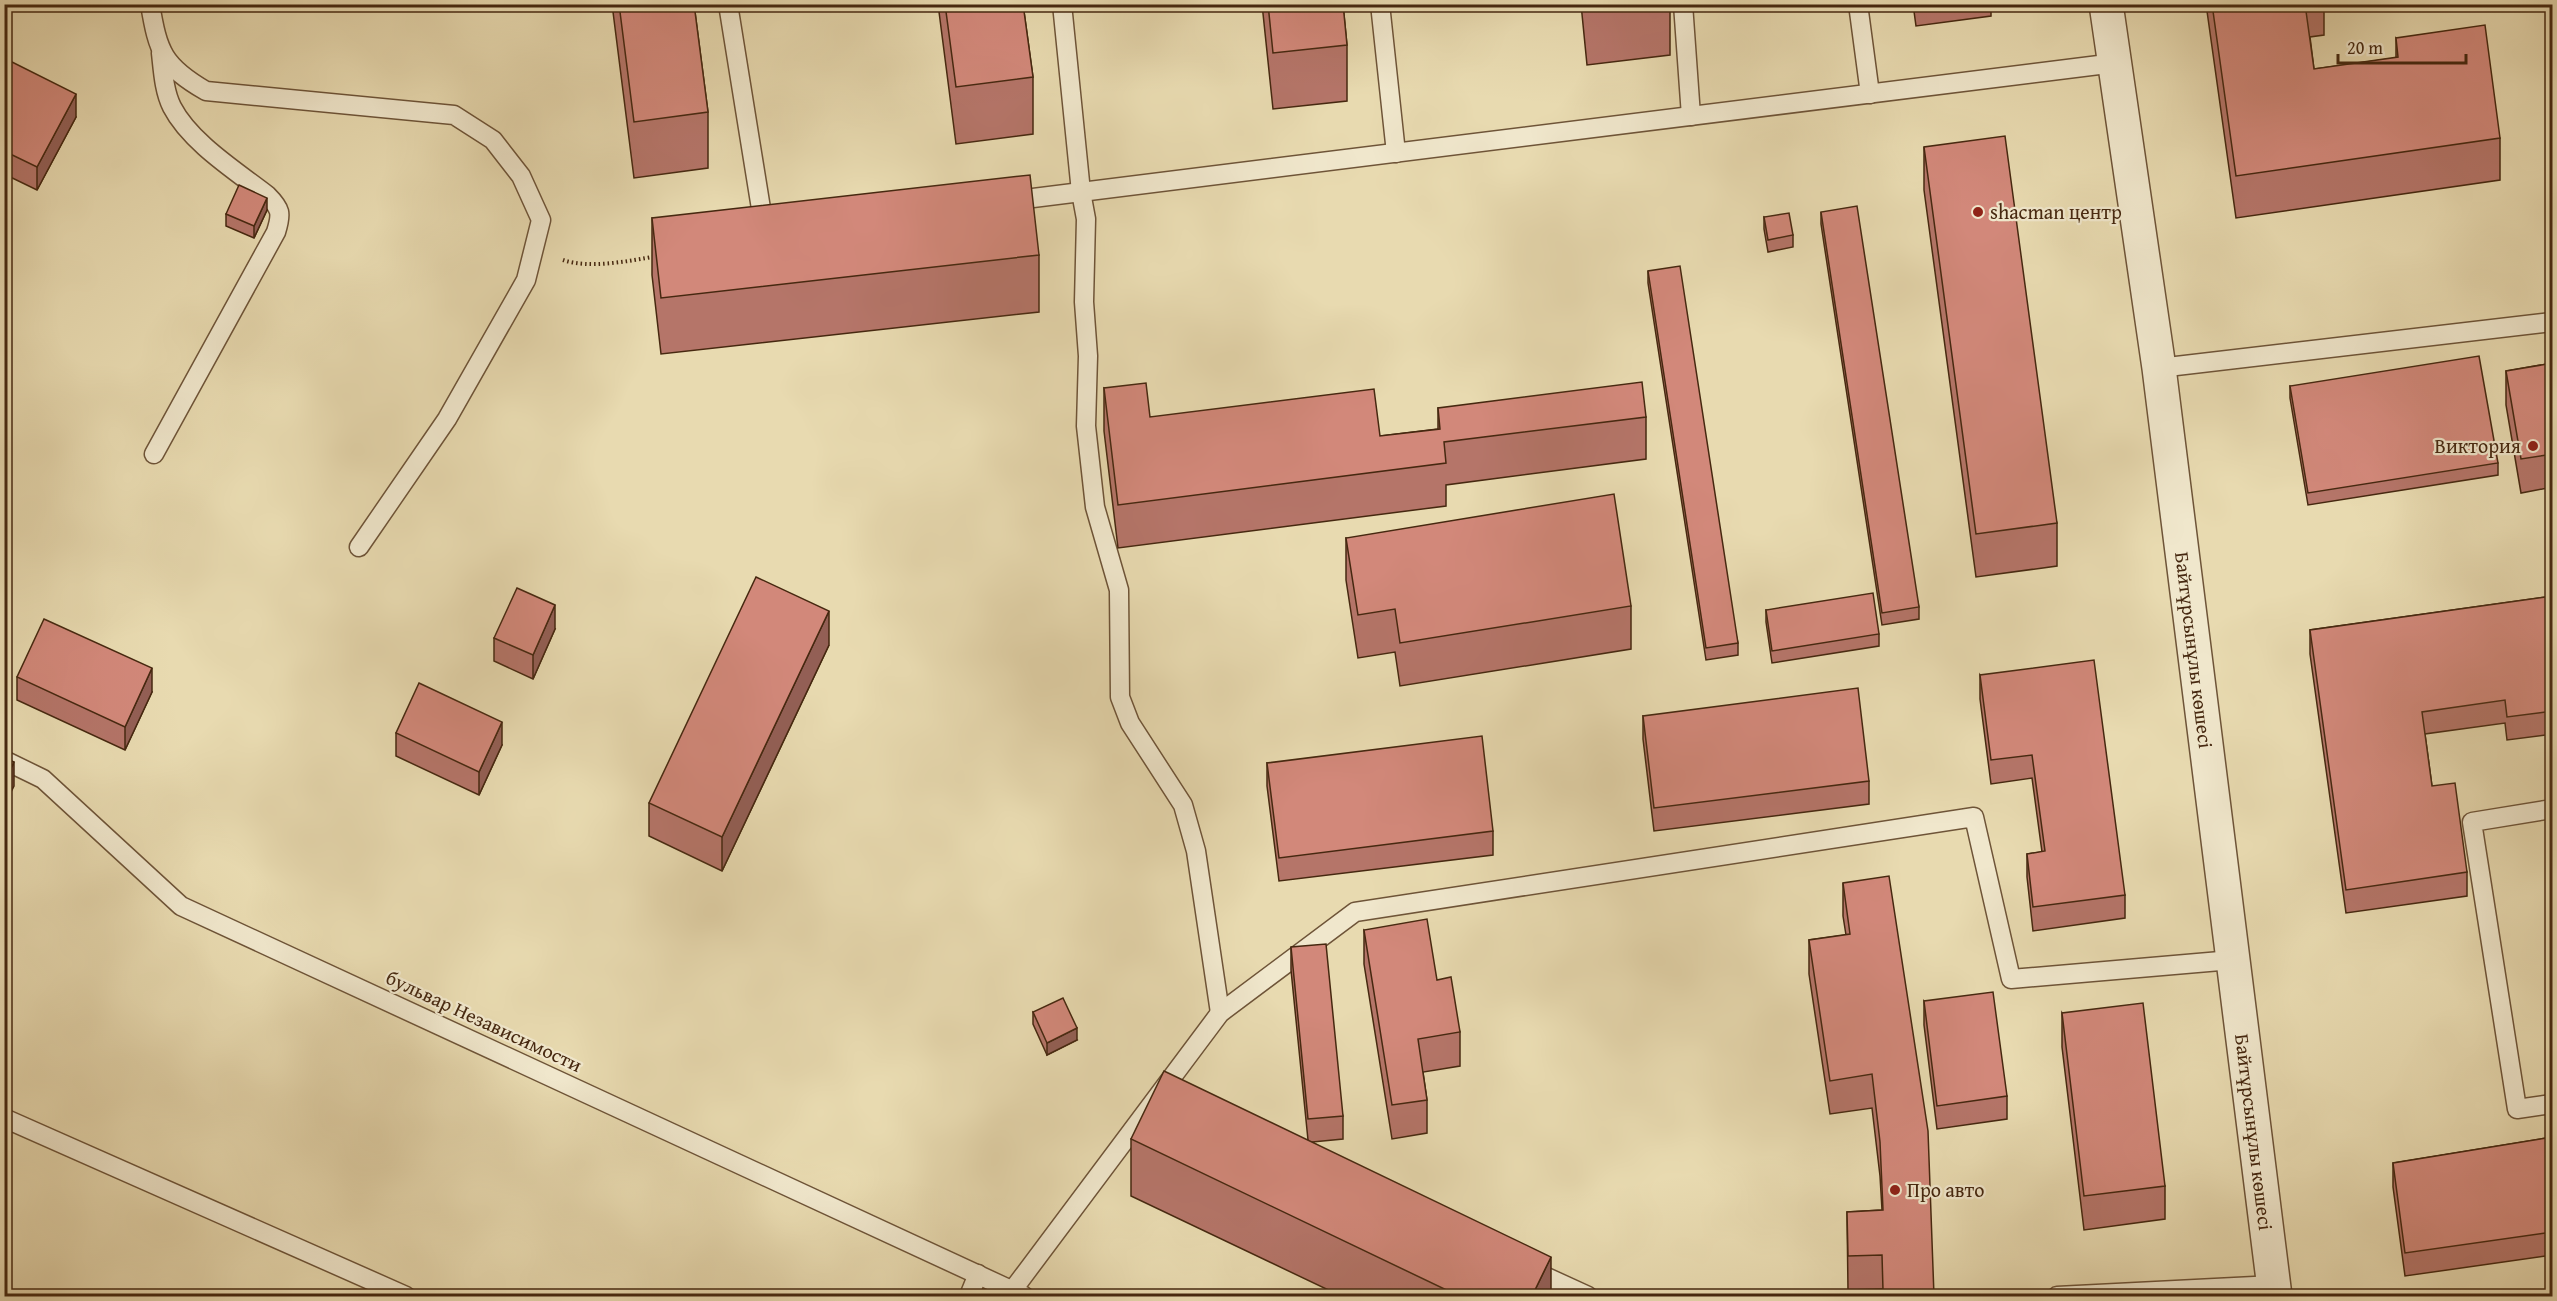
<svg xmlns="http://www.w3.org/2000/svg" width="2557" height="1301" font-family="'Gentium Book Plus',serif">
<style>
.lines{fill:none;stroke-linecap:round;stroke-linejoin:round}
.service-casing{stroke:#6e5438;stroke-width:21}
.minor-casing{stroke:#6e5438;stroke-width:36}
.path{stroke:#462810;stroke-width:4;stroke-dasharray:1.5 3;stroke-linecap:butt}
.service{stroke:#f0e7cc;stroke-width:18}
.minor{stroke:#f0e7cc;stroke-width:33}
.wall{fill:#b57569;stroke:#462810;stroke-width:1.5}
.shaded-wall{fill:#935f55;stroke:#462810;stroke-width:1.5}
.building{fill:#d2887a;stroke:#462810;stroke-width:1.5}
.poi-dot{fill:#8f2418;stroke:#f0e7cc;stroke-width:2}
.labels{text-anchor:middle;stroke-width:4.5;stroke-linejoin:round;paint-order:stroke}
.poi-label{font-size:20px;fill:#462810;stroke:#f0e7cc;text-anchor:start}
.street-label{font-size:20px;fill:#462810;stroke:#f0e7cc}
</style>
<rect width="100%" height="100%" fill="#e8dab0"/>
<filter id="stains"><feTurbulence type="fractalNoise" baseFrequency=".00333" numOctaves="4"/><feColorMatrix values="0 0 0 0 .2 0 0 0 0 .09 0 0 0 0 .02 0 0 0 .5 -.17"/></filter>
<radialGradient id="worn" r=".72"><stop offset=".6" stop-color="#630" stop-opacity="0"/><stop offset="1" stop-color="#630" stop-opacity=".3"/></radialGradient>
<g class="lines">
<defs>
<g id="service">
<path d="M150 4C158 52 163 66 206 91L454 115 493 140 521 176 541 220 526 280 447 419 359 547"/>
<polyline points="728,4 763,221 772,220"/>
<polyline points="1062,4 1081,192 1086,219 1084,302 1088,356 1086,426 1095,507 1119,590 1120,697 1130,723 1183,805 1196,851 1220,1013"/>
<polyline points="1380,4 1396,153"/>
<polyline points="1683,4 1691,116"/>
<polyline points="1858,4 1870,94"/>
<polyline points="1009,201 2115,63"/>
<polyline points="2159,368 2552,322"/>
<path d="M154 454 276 232C282 213 281 209 267 195 236 171 190 142 172 107 164 91 163 71 161 53"/>
<polyline points="4,760 43,779 181,906 1024,1296"/>
<polyline points="2552,809 2472,822 2517,1109 2552,1104"/>
<polyline points="4,1118 406,1296"/>
<polyline points="1529,1269 1588,1296"/>
<polyline points="1012,1291 1220,1013 1355,912 1974,817 2011,979 2232,960"/>
<polyline points="969,1296 978,1274"/>
<polyline points="2057,1296 2274,1285"/>
</g>
<polyline id="minor" points="2106,4 2159,368 2275,1296"/>
</defs>
<use href="#service" class="service-casing"/>
<use href="#minor" class="minor-casing"/>
<path class="path" d="M563 260C589 269 630 261 657 256"/>
<use href="#service" class="service"/>
<use href="#minor" class="minor"/>
</g>
<g class="wall">
<polygon points="612,4 694,4 708,112 708,168 634,178"/>
<polygon points="938,4 1023,4 1033,77 1033,134 956,144"/>
<polygon points="1262,4 1343,4 1347,45 1347,101 1273,109"/>
<polygon points="1581,4 1670,4 1670,55 1587,65"/>
<polygon points="1913,4 1991,4 1991,16 1916,26"/>
<polygon points="2206,4 2324,4 2324,35 2310,37 2314,69 2396,58 2396,38 2500,138 2500,180 2236,218"/>
<polygon points="4,58 76,117 37,190 4,174"/>
<polygon points="1924,147 2057,523 2057,566 1976,577 1924,190"/>
<polygon points="267,210 254,238 226,226 226,214"/>
<polygon points="1821,212 1919,607 1919,619 1882,625 1821,224"/>
<polygon points="1764,217 1793,235 1793,247 1768,252 1764,229"/>
<polygon points="652,218 1039,255 1039,312 661,354 652,275"/>
<polygon points="1648,271 1738,643 1738,655 1706,660 1648,283"/>
<polygon points="2553,363 2553,487 2521,493 2506,405 2506,371"/>
<polygon points="2290,386 2498,463 2498,475 2308,505 2290,398"/>
<polygon points="1104,388 1150,417 1380,436 1438,429 1438,408 1646,417 1646,459 1446,485 1446,506 1118,548 1104,431"/>
<polygon points="1346,538 1631,606 1631,649 1400,686 1395,652 1358,658 1346,580"/>
<polygon points="2553,596 2553,734 2507,740 2505,723 2425,734 2432,786 2467,872 2467,896 2346,913 2310,654 2310,630"/>
<polygon points="1766,610 1879,634 1879,646 1772,663 1766,622"/>
<polygon points="555,629 533,679 494,661 494,638"/>
<polygon points="829,645 722,871 649,836 649,803"/>
<polygon points="1980,675 2125,895 2125,918 2033,931 2027,877 2027,854 2042,852 2032,778 1991,784 1980,699"/>
<polygon points="17,677 152,692 125,750 17,700"/>
<polygon points="1643,716 1869,781 1869,804 1654,831 1643,739"/>
<polygon points="396,733 502,745 479,795 396,756"/>
<polygon points="1267,763 1493,831 1493,855 1279,881 1267,786"/>
<polygon points="1843,883 1934,1296 1882,1290 1882,1289 1848,1290 1847,1212 1882,1210 1880,1176 1872,1108 1830,1114 1809,974 1809,940 1846,935 1843,916"/>
<polygon points="1364,930 1437,980 1460,1032 1460,1066 1423,1072 1427,1100 1427,1133 1392,1139 1364,964"/>
<polygon points="1291,947 1343,1116 1343,1139 1312,1142 1551,1296 1341,1296 1131,1196 1131,1139 1308,1140 1291,970"/>
<polygon points="1924,1001 2007,1096 2007,1119 1937,1129 1924,1025"/>
<polygon points="1033,1012 1077,1040 1047,1055 1033,1024"/>
<polygon points="2062,1013 2165,1186 2165,1219 2084,1230 2062,1047"/>
<polygon points="2553,1137 2553,1255 2405,1276 2393,1187 2393,1163"/>
</g>
<g class="shaded-wall">
<polygon points="76,94 76,117 37,190 37,167"/>
<polygon points="267,198 267,210 254,238 254,226"/>
<polygon points="555,605 555,629 533,679 533,655"/>
<polygon points="829,611 829,645 722,871 722,837"/>
<polygon points="152,668 152,692 125,750 125,727"/>
<polygon points="502,722 502,745 479,795 479,772"/>
<polygon points="14,762 14,786 4,806 4,783"/>
<polygon points="1077,1028 1077,1040 1047,1055 1047,1043"/>
<polygon points="1551,1257 1551,1296 1532,1296"/>
</g>
<g class="building">
<polygon points="619,4 694,4 708,112 634,122"/>
<polygon points="945,4 1023,4 1033,77 956,87"/>
<polygon points="1268,4 1343,4 1347,45 1273,53"/>
<polygon points="1587,4 1619,4 1587,8"/>
<polygon points="2212,4 2305,4 2314,69 2398,57 2396,38 2485,25 2500,138 2236,176"/>
<polygon points="4,58 76,94 37,167 4,151"/>
<polygon points="2005,136 2057,523 1976,534 1924,147"/>
<polygon points="1030,175 1039,255 661,298 652,218"/>
<polygon points="239,185 267,198 254,226 226,214"/>
<polygon points="1857,206 1919,607 1882,613 1821,212"/>
<polygon points="1789,213 1793,235 1768,240 1764,217"/>
<polygon points="1680,266 1738,643 1706,648 1648,271"/>
<polygon points="2479,356 2498,463 2308,493 2290,386"/>
<polygon points="2553,363 2553,454 2521,459 2506,371"/>
<polygon points="1642,382 1646,417 1444,442 1446,463 1118,505 1104,388 1146,383 1150,417 1374,389 1380,436 1440,429 1438,408"/>
<polygon points="1614,494 1631,606 1400,643 1395,609 1358,615 1346,538"/>
<polygon points="756,577 829,611 722,837 649,803"/>
<polygon points="517,588 555,605 533,655 494,638"/>
<polygon points="1873,593 1879,634 1772,651 1766,610"/>
<polygon points="2553,596 2553,711 2507,717 2505,700 2422,712 2432,786 2455,783 2467,872 2346,890 2310,630"/>
<polygon points="44,619 152,668 125,727 17,677"/>
<polygon points="2094,660 2125,895 2033,907 2027,854 2045,851 2032,755 1991,760 1980,675"/>
<polygon points="419,683 502,722 479,772 396,733"/>
<polygon points="1858,688 1869,781 1654,808 1643,716"/>
<polygon points="1482,736 1493,831 1279,858 1267,763"/>
<polygon points="4,758 14,762 4,783"/>
<polygon points="1889,876 1928,1131 1934,1296 1860,1296 1860,1292 1883,1290 1882,1255 1848,1256 1847,1212 1883,1210 1880,1142 1872,1074 1830,1081 1809,940 1850,934 1843,883"/>
<polygon points="1427,919 1437,980 1451,977 1460,1032 1418,1039 1427,1100 1392,1105 1364,930"/>
<polygon points="1326,944 1343,1116 1308,1119 1291,947"/>
<polygon points="1993,992 2007,1096 1937,1106 1924,1001"/>
<polygon points="1063,998 1077,1028 1047,1043 1033,1012"/>
<polygon points="2143,1003 2165,1186 2084,1196 2062,1013"/>
<polygon points="1164,1071 1551,1257 1532,1296 1459,1296 1131,1139"/>
<polygon points="2553,1137 2553,1232 2405,1253 2393,1163"/>
<polygon points="1636,1293 1642,1296 1634,1296"/>
</g>
<g class="poi-dot">
<circle cx="1978" cy="212" r="6"/>
<circle cx="2533" cy="446" r="6"/>
<circle cx="1895" cy="1190" r="6"/>
</g>
<g class="labels">
<g class="poi-label">
<text x="1990" y="219">shacman центр</text>
<text x="2521" y="453" text-anchor="end">Виктория</text>
<text x="1907" y="1197">Про авто</text>
</g>
<g class="street-label">
<text transform="translate(2194 650) rotate(83)" y="7">Байтұрсынұлы көшесі</text>
<text transform="translate(484 1021) rotate(25)" y="7">бульвар Независимости</text>
<text transform="translate(2254 1132) rotate(83)" y="7">Байтұрсынұлы көшесі</text>
</g>
</g>
<rect width="2557" height="1301" fill="none" stroke="#e8dab0" stroke-width="24"/>
<rect x="6" y="6" width="2545" height="1289" fill="none" stroke="#462810" stroke-width="3"/>
<rect x="12" y="12" width="2533" height="1277" fill="none" stroke="#462810" stroke-width="1.5"/>
<path d="M2338 54v9h128v-9" fill="none" stroke="#462810" stroke-width="3"/>
<text x="2347" y="54" font-size="18" fill="#462810" stroke="#f0e7cc" stroke-width="4.5" paint-order="stroke">20 m</text>
<rect width="100%" height="100%" filter="url(#stains)"/>
<rect width="100%" height="100%" fill="url(#worn)"/>
</svg>
